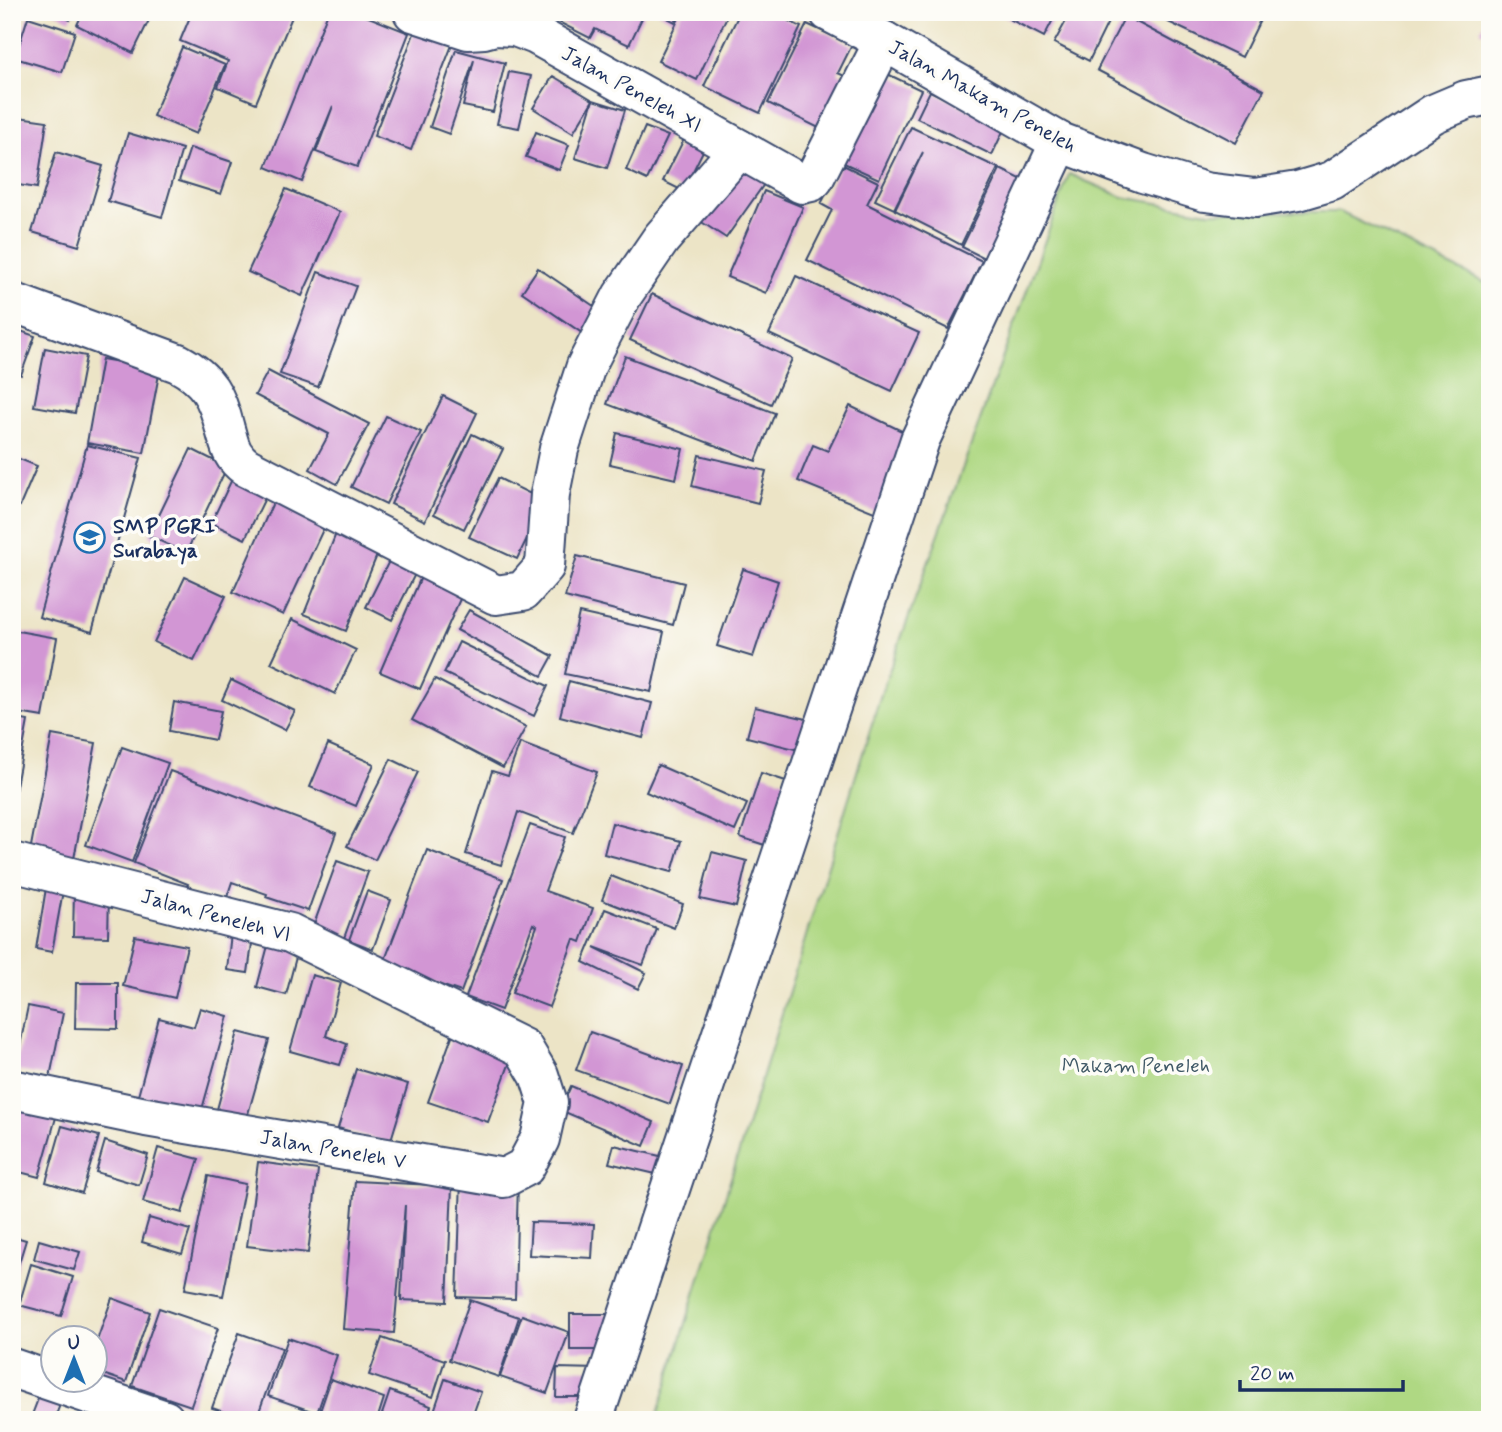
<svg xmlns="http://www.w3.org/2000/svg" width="1502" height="1432" font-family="Mynerve,sans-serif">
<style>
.green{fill:#afd883;stroke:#658470;stroke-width:2}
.building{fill:#d296d4}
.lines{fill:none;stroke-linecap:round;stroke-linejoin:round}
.minor-casing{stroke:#3a4a6e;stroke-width:42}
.minor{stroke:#fff;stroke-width:38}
.labels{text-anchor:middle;stroke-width:7;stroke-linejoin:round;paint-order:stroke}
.street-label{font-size:21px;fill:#1b2f5e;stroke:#fdfcf7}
.poi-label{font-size:21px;font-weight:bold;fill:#1b2f5e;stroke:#fdfcf7;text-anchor:start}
.park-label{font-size:21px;fill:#405967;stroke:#fdfcf7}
</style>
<rect width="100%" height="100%" fill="#fdfcf7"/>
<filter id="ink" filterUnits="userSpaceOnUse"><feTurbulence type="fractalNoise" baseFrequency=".0143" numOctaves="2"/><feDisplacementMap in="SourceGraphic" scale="14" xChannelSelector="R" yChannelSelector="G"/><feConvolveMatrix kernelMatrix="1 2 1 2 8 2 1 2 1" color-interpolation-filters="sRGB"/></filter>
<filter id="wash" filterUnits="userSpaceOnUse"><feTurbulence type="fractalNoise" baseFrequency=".00686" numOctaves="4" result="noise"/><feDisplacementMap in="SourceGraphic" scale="28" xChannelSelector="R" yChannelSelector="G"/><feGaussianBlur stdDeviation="1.57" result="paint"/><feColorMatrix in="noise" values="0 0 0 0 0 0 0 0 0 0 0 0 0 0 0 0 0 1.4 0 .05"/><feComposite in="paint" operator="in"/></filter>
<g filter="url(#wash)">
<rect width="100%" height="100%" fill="#ece4c6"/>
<polygon class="green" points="1069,174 1123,197 1208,212 1340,212 1490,285 1490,1420 656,1420 883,688"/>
<g id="blocks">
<g class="building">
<polygon points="54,12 74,12 70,20"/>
<polygon points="83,12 153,12 133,53 77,25"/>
<polygon points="192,12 294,12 256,103 218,87 228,61 180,41"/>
<polygon points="328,12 356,12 409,33 357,167 316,152 333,106 302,182 266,167"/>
<polygon points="534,12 645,12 629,45 595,29 590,38 549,17 548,19"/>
<polygon points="656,12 680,12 675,22"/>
<polygon points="682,12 729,12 697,80 658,61"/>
<polygon points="740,12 771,12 801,27 760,113 704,86"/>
<polygon points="996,12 1057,12 1044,37"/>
<polygon points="1071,12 1113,12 1089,61 1054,43"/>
<polygon points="1166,12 1264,12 1242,57 1162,19"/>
<polygon points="1490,12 1490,36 1480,31"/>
<polygon points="1125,16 1264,90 1236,143 1097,70"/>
<polygon points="28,17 75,32 62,72 15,58"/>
<polygon points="807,24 852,45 838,73 853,80 827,132 768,103"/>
<polygon points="415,31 452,45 411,150 374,136"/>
<polygon points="182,47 225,65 196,134 153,116"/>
<polygon points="456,50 505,63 493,112 463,106 474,60 449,134 430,127"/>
<polygon points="877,69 921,90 879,179 833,158"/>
<polygon points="509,72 531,76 519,128 497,124"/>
<polygon points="553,76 593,100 625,110 607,168 575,158 593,100 573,133 533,108"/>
<polygon points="930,91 1005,127 992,155 917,118"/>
<polygon points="12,116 47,121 37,188 12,184"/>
<polygon points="645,127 668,136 647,180 626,170"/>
<polygon points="911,127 998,168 961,245 933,230 933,229 895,210 923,152 894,209 875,200"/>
<polygon points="536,132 569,145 559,170 526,157"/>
<polygon points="128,133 182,149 162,217 108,201"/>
<polygon points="684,139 704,149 683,191 663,181"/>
<polygon points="190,148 232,162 221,194 179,181"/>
<polygon points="56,152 103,166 79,246 32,232"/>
<polygon points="737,160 767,180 726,238 697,219"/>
<polygon points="841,164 878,182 867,204 982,261 948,329 807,260 832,210 821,204"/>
<polygon points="1000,169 1031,184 992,262 962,247"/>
<polygon points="286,189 340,212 302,296 248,272"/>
<polygon points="764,191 803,207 766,293 727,277"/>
<polygon points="538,268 601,311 585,335 522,292"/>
<polygon points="318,272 356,286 318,387 280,374"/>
<polygon points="796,276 919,333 892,391 769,334"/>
<polygon points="652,294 792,359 771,404 630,340"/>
<polygon points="12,328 35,336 21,375 12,371"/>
<polygon points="45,348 86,356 75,413 34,406"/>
<polygon points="625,356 775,413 756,461 607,404"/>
<polygon points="102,359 160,369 144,453 87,443"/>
<polygon points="268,371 369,424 337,484 310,469 329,434 255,395"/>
<polygon points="443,396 477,413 425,521 391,504"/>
<polygon points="850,406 908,434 888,476 893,478 879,514 798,481 813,445 828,451"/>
<polygon points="386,416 421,432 386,504 351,487"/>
<polygon points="617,433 683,449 676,479 610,464"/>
<polygon points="472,434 503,449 464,529 434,514"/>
<polygon points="87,445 141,458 92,632 39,617"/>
<polygon points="191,449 227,467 186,553 149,536"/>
<polygon points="699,455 766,471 758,503 692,486"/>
<polygon points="12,456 37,466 20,506 12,503"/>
<polygon points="233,477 267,494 245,539 211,523"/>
<polygon points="498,478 545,501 517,559 469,537"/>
<polygon points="275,498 327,521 283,615 233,592"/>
<polygon points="339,526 382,543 346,631 304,614"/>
<polygon points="393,553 419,566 392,620 366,607"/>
<polygon points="577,556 684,583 673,625 565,597"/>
<polygon points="427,563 468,581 420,689 380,672"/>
<polygon points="743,569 778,581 753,657 717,646"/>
<polygon points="185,577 226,596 194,661 154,642"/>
<polygon points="469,610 553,656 542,676 457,630"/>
<polygon points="579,613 664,632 651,692 565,674"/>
<polygon points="292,619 356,650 335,694 271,663"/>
<polygon points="12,630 57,638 43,717 12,712"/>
<polygon points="459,642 548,686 534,716 444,673"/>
<polygon points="435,679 526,727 503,768 412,720"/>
<polygon points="231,680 295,711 285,730 222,700"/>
<polygon points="569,681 652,703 643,738 560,716"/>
<polygon points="174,702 221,711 215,740 169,731"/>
<polygon points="755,707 811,720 803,751 747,737"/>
<polygon points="12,718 28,721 14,797 12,797"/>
<polygon points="52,735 96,743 73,864 29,857"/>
<polygon points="520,743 597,772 573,833 518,812 501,865 466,854 492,771 508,776"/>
<polygon points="328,744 374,764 356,806 310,787"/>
<polygon points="122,747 168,763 132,862 86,845"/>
<polygon points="391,759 418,772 375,860 347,846"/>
<polygon points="658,765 747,804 735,831 646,792"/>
<polygon points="170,771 336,833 308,911 266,897 267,894 232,882 226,900 187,886 188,884 134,863"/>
<polygon points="761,773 798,785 777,849 740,837"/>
<polygon points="612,823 681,841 672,872 604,854"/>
<polygon points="530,825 565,837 545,891 593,908 581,942 574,939 549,1007 512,993 537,926 533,924 501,1010 466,997"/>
<polygon points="427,850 503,879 461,992 383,965"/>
<polygon points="712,852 747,861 736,907 700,899"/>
<polygon points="337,861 368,872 344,938 313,927"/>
<polygon points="611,876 683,904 674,928 602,900"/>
<polygon points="47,882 64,885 52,952 36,949"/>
<polygon points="367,891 391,900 373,949 349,940"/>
<polygon points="74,892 109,893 108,937 73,936"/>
<polygon points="605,909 657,929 643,965 594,947 646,973 638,989 583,962"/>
<polygon points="231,933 253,936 248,973 227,970"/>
<polygon points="135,936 187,946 175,998 123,986"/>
<polygon points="270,938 299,946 286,995 257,987"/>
<polygon points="312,975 341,983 326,1036 347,1044 340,1065 290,1051"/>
<polygon points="76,983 118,983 118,1029 75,1028"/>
<polygon points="28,1006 63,1013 50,1077 15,1070"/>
<polygon points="200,1008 228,1016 201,1113 138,1096 159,1018 194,1027"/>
<polygon points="455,1028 515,1048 488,1122 428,1102"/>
<polygon points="238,1032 269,1040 246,1121 216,1113"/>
<polygon points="590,1032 683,1066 670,1104 576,1070"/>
<polygon points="356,1069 408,1084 390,1143 338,1128"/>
<polygon points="571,1086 654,1122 644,1146 560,1110"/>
<polygon points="22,1103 57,1114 39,1177 12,1170 12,1137"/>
<polygon points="62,1126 99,1136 82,1193 46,1182"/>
<polygon points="105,1141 148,1155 139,1185 96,1172"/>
<polygon points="614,1145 664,1157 660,1175 609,1163"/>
<polygon points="158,1148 199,1159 182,1213 143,1202"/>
<polygon points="258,1162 318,1170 308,1253 247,1246"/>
<polygon points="208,1176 245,1184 223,1296 185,1289"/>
<polygon points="461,1179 518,1181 515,1299 457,1297"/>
<polygon points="355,1181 452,1186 447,1302 401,1300 405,1205 394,1333 343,1329"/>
<polygon points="149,1218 190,1230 182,1254 142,1242"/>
<polygon points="531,1222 594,1224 592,1258 529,1255"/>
<polygon points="12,1236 26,1240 13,1282 12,1282"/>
<polygon points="39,1240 80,1252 74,1270 34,1259"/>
<polygon points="31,1264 73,1277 61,1316 19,1305"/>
<polygon points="112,1298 150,1312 126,1382 94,1371 94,1349"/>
<polygon points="470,1300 519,1317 499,1377 449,1360"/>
<polygon points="159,1308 218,1328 191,1406 132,1386"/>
<rect x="570" y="1314" width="43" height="36"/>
<polygon points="522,1315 569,1332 547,1393 500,1377"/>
<polygon points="239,1333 282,1348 256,1420 247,1420 212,1408"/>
<polygon points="288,1338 337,1355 317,1413 268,1396"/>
<polygon points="382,1338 445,1360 433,1397 369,1375"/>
<polygon points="557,1368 599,1369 598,1397 556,1397"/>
<polygon points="331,1379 384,1398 377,1420 317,1420"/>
<polygon points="445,1379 481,1392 471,1420 431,1420"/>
<polygon points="390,1391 431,1406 426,1420 380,1420"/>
<polygon points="40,1394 61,1402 54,1420 30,1420"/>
</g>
</g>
</g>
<g filter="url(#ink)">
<use href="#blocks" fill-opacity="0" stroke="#3a4a6e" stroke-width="2"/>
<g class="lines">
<defs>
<g id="minor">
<polyline points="413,12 468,30 484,29 495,26 515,27 536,35 802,184 811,182 814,179 884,41"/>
<polyline points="829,12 884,41 1060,142 1143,173 1205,192 1255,198 1298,191 1332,181 1433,114 1466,100 1490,95"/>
<path d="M12 302 178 363C208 379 217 396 225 429 230 446 231 456 246 467L496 595 523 591 545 566 550 494 559 449 586 366 622 296 661 239 739 149"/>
<polyline points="12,862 290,933 523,1048 539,1075 548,1103 540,1139 525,1167 504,1178 146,1117 12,1089"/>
<polyline points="12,1368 165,1420"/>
<polyline points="593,1420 920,440 1060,142"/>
</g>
</defs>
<use href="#minor" class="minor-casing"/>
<use href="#minor" class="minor"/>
</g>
</g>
<defs>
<symbol id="school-ring" viewBox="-11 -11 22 22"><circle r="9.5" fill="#fdfcf7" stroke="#1f6fb2" stroke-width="1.5"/><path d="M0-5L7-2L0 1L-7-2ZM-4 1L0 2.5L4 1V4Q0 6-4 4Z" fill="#1f6fb2"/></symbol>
</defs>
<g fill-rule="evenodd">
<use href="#school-ring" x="72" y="520" width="35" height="35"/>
</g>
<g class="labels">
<g class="street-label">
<text transform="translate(632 89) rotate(29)" y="7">Jalan Peneleh XI</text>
<text transform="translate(983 96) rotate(29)" y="7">Jalan Makam Peneleh</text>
<text transform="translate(216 915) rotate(15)" y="7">Jalan Peneleh VI</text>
<text transform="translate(333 1149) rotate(10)" y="7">Jalan Peneleh V</text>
</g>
<g class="poi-label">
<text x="113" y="533">SMP PGRI<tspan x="113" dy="24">Surabaya</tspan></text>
</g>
<g class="park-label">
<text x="1136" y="1072">Makam Peneleh</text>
</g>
</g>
<rect width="1502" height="1432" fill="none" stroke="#fdfcf7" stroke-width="42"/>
<g transform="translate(74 1359)"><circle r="33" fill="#fdfcf7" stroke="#a3aaba" stroke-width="2"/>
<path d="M0-5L12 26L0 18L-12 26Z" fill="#1f6fb2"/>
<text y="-10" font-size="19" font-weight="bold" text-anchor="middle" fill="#1b2f5e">U</text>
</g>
<path d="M1240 1380v10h163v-10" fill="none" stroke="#1b2f5e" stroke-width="3.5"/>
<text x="1250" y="1380" font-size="21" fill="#1b2f5e" stroke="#fdfcf7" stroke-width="5" paint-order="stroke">20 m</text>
</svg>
